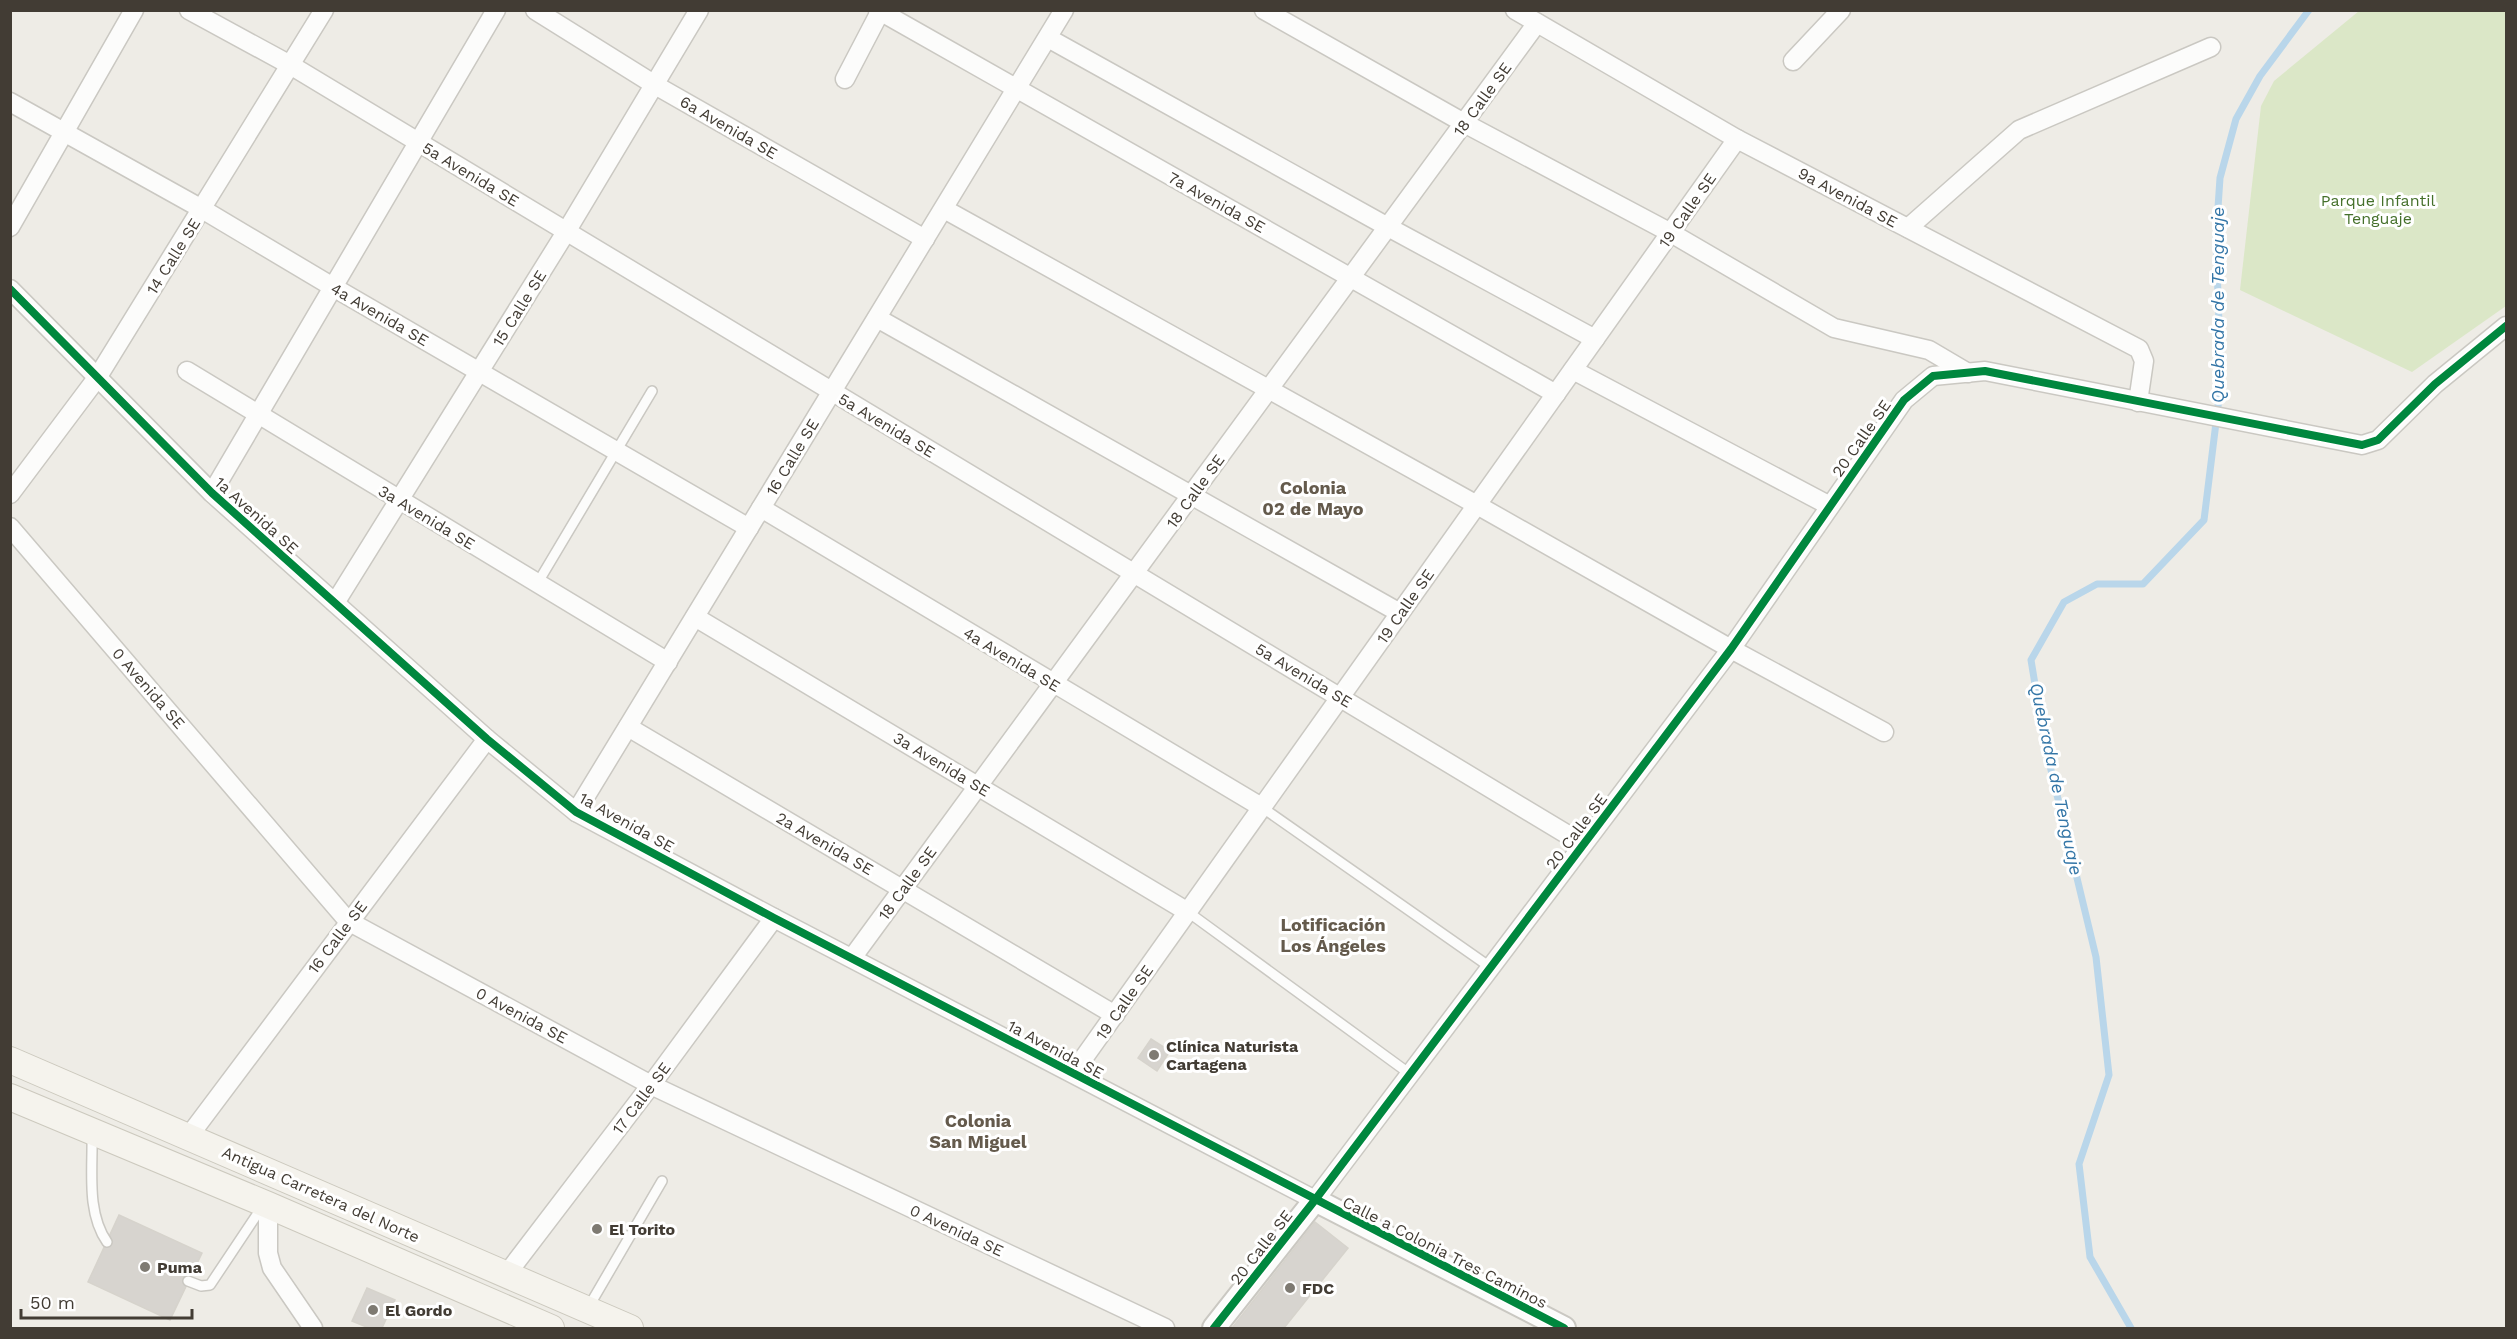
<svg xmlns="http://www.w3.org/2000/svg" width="2517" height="1339" font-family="'Work Sans',sans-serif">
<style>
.green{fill:#dbe7c7}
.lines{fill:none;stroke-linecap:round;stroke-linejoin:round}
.stream{stroke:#b9d6ea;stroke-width:7}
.building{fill:#d7d4cf;stroke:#d6d3cc;stroke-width:1.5}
.service-casing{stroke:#cac8c2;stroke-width:12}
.minor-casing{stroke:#cac8c2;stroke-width:21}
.tertiary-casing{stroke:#cac8c2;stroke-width:26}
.secondary-casing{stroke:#ccc9be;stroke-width:28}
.service{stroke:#fcfcfb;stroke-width:9}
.minor{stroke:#fcfcfb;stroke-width:18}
.tertiary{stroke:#fcfcfb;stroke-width:22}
.secondary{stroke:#f5f3ed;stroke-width:26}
.cycleway-casing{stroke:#fff;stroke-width:11}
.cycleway{stroke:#00873e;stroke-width:8}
.poi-dot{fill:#7e7a72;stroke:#fff;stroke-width:2}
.labels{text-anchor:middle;stroke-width:6;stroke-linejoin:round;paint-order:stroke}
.street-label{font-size:16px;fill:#423c34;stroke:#fff}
.park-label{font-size:16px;fill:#45702b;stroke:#fff}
.poi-label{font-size:16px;font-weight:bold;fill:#423c34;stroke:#fff;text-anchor:start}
.water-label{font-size:18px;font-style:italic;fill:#3476a7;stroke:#fff}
.neighbourhood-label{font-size:18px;font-weight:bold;fill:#645a4c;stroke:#fff}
</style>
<rect width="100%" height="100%" fill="#eeece6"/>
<polygon class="green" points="2359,11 2506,11 2506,306 2412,372 2240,290 2261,106 2274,81"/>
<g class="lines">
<polyline class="stream" points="2131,1328 2090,1257 2079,1164 2109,1075 2096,957 2045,745 2031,660 2064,602 2097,584 2143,584 2204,520 2221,382 2216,237 2220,178 2236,119 2260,76 2309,10"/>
</g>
<g class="building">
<polygon points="1151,1039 1170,1051 1157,1071 1138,1058"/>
<polygon points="119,1215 202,1253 170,1320 88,1282"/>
<polygon points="1315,1222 1348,1248 1284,1328 1232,1328"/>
<polygon points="367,1288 395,1300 382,1328 369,1328 352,1321"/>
</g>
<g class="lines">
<defs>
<g id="service">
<polyline points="537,584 652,391"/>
<polyline points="1263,808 1490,967"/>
<polyline points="1188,912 1410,1074"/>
<path d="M92 1134C93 1169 86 1212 107 1242"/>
<polyline points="188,1281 201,1286 210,1285 264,1204"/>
<polyline points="588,1308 662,1181"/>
</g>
<g id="minor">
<polyline points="189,10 292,66 1583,844"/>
<polyline points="535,10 655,85 925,239"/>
<polyline points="878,10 1556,394"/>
<polyline points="1264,10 1464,123 1671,233 1834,328 1929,350 1968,373"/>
<polyline points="1515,10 1737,139 2139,349 2144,361 2138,402"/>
<polyline points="1048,38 1388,227 1595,339"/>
<polyline points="1793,61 1841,10"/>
<polyline points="845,79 881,10"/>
<polyline points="10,102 202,209 333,287 749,528"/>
<polyline points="944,209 1477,505 1731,649 1884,732"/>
<polyline points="10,227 134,10"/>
<polyline points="1908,228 2019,130 2211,47"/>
<polyline points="10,289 212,493 487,739 576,812 774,918 1315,1200 1731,649 1904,400 1933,376 1985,371 2362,445 2378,440 2435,384 2506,326"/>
<polyline points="877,318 1400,613"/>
<polyline points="1573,370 1830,506"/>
<polyline points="187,371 668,662"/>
<polyline points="212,493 496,10"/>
<polyline points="10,494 97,378 324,10"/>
<polyline points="761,508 1263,808"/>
<polyline points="10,527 348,921 651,1085 1165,1328"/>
<polyline points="335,603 566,232 699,10"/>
<polyline points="695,617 1188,912"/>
<polyline points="628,727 1115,1015"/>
<polyline points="576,812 1064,10"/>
<polyline points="852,958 1537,23"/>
<polyline points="1073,1073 1737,139"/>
<polyline points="189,1136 487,739"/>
<polyline points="268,1205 268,1253 272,1268 313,1328"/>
<polyline points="506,1275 651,1085 774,918"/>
</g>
<polyline id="tertiary" points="1214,1328 1315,1200 1564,1328"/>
<g id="secondary">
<polyline points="10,1060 630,1328"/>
<polyline points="10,1097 268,1205 551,1328"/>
</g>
</defs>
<use href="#service" class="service-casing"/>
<use href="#minor" class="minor-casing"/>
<use href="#tertiary" class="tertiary-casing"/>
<use href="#secondary" class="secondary-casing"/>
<use href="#service" class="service"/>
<use href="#minor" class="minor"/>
<use href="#tertiary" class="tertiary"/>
<use href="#secondary" class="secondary"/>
<defs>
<g id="cycleway">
<polyline points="10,289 212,493 487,739 576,812 774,918 1564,1328"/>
<polyline points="1214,1328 1315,1200 1731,649 1904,400 1933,376 1985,371 2362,445 2378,440 2435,384 2506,326"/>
</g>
</defs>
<use href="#cycleway" class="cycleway-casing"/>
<use href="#cycleway" class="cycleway"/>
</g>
<g class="poi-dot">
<circle cx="1154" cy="1055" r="6"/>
<circle cx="597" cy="1229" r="6"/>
<circle cx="145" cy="1267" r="6"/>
<circle cx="1290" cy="1288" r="6"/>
<circle cx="373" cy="1310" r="6"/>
</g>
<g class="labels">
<g class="street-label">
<text transform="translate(1482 99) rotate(-54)" y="6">18 Calle SE</text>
<text transform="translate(729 127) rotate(30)" y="6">6a Avenida SE</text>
<text transform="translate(471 174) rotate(31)" y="6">5a Avenida SE</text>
<text transform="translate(1848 197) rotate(28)" y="6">9a Avenida SE</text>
<text transform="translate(1217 202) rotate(29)" y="6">7a Avenida SE</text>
<text transform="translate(1687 210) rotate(-55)" y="6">19 Calle SE</text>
<text transform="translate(173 256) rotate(-58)" y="6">14 Calle SE</text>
<text transform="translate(519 308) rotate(-58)" y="6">15 Calle SE</text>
<text transform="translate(380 314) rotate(30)" y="6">4a Avenida SE</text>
<text transform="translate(887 425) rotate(31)" y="6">5a Avenida SE</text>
<text transform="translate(1861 438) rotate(-55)" y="6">20 Calle SE</text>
<text transform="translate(792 457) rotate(-59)" y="6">16 Calle SE</text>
<text transform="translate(1195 491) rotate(-54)" y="6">18 Calle SE</text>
<text transform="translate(257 515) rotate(42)" y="6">1a Avenida SE</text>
<text transform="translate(427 517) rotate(31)" y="6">3a Avenida SE</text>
<text transform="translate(1405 606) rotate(-55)" y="6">19 Calle SE</text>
<text transform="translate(1012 659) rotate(31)" y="6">4a Avenida SE</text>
<text transform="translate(1304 675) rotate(31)" y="6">5a Avenida SE</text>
<text transform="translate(149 688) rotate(49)" y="6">0 Avenida SE</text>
<text transform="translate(942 764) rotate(31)" y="6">3a Avenida SE</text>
<text transform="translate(627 822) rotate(29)" y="6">1a Avenida SE</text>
<text transform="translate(1576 831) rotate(-53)" y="6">20 Calle SE</text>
<text transform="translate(825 843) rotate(30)" y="6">2a Avenida SE</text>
<text transform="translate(907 883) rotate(-54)" y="6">18 Calle SE</text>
<text transform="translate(337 937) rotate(-53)" y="6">16 Calle SE</text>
<text transform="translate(1124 1002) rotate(-55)" y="6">19 Calle SE</text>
<text transform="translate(522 1015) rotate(28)" y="6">0 Avenida SE</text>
<text transform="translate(1056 1049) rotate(28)" y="6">1a Avenida SE</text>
<text transform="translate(641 1098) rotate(-53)" y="6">17 Calle SE</text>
<text transform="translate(321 1194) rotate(24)" y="6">Antigua Carretera del Norte</text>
<text transform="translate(957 1230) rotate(25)" y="6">0 Avenida SE</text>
<text transform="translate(1261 1247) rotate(-52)" y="6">20 Calle SE</text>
<text transform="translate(1445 1252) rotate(27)" y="6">Calle a Colonia Tres Caminos</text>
</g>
<g class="park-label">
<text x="2378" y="206">Parque Infantil<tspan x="2378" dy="18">Tenguaje</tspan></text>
</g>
<g class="poi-label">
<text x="1166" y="1052">Clínica Naturista<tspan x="1166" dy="18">Cartagena</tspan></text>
<text x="609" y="1235">El Torito</text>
<text x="157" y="1273">Puma</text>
<text x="1302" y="1294">FDC</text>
<text x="385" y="1316">El Gordo</text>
</g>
<g class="water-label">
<text transform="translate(2218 305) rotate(-90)" y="6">Quebrada de Tenguaje</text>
<text transform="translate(2056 779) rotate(78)" y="6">Quebrada de Tenguaje</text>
</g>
<g class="neighbourhood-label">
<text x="1313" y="494">Colonia<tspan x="1313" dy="21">02 de Mayo</tspan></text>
<text x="1333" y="931">Lotificación<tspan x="1333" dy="21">Los Ángeles</tspan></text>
<text x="978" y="1127">Colonia<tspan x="978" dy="21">San Miguel</tspan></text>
</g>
</g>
<rect width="2517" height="1339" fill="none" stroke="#423c34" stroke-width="24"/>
<path d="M21 1309v9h171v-9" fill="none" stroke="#423c34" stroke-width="3"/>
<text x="30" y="1309" font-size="18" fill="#423c34" stroke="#ffffff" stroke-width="4.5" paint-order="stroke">50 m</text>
</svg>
